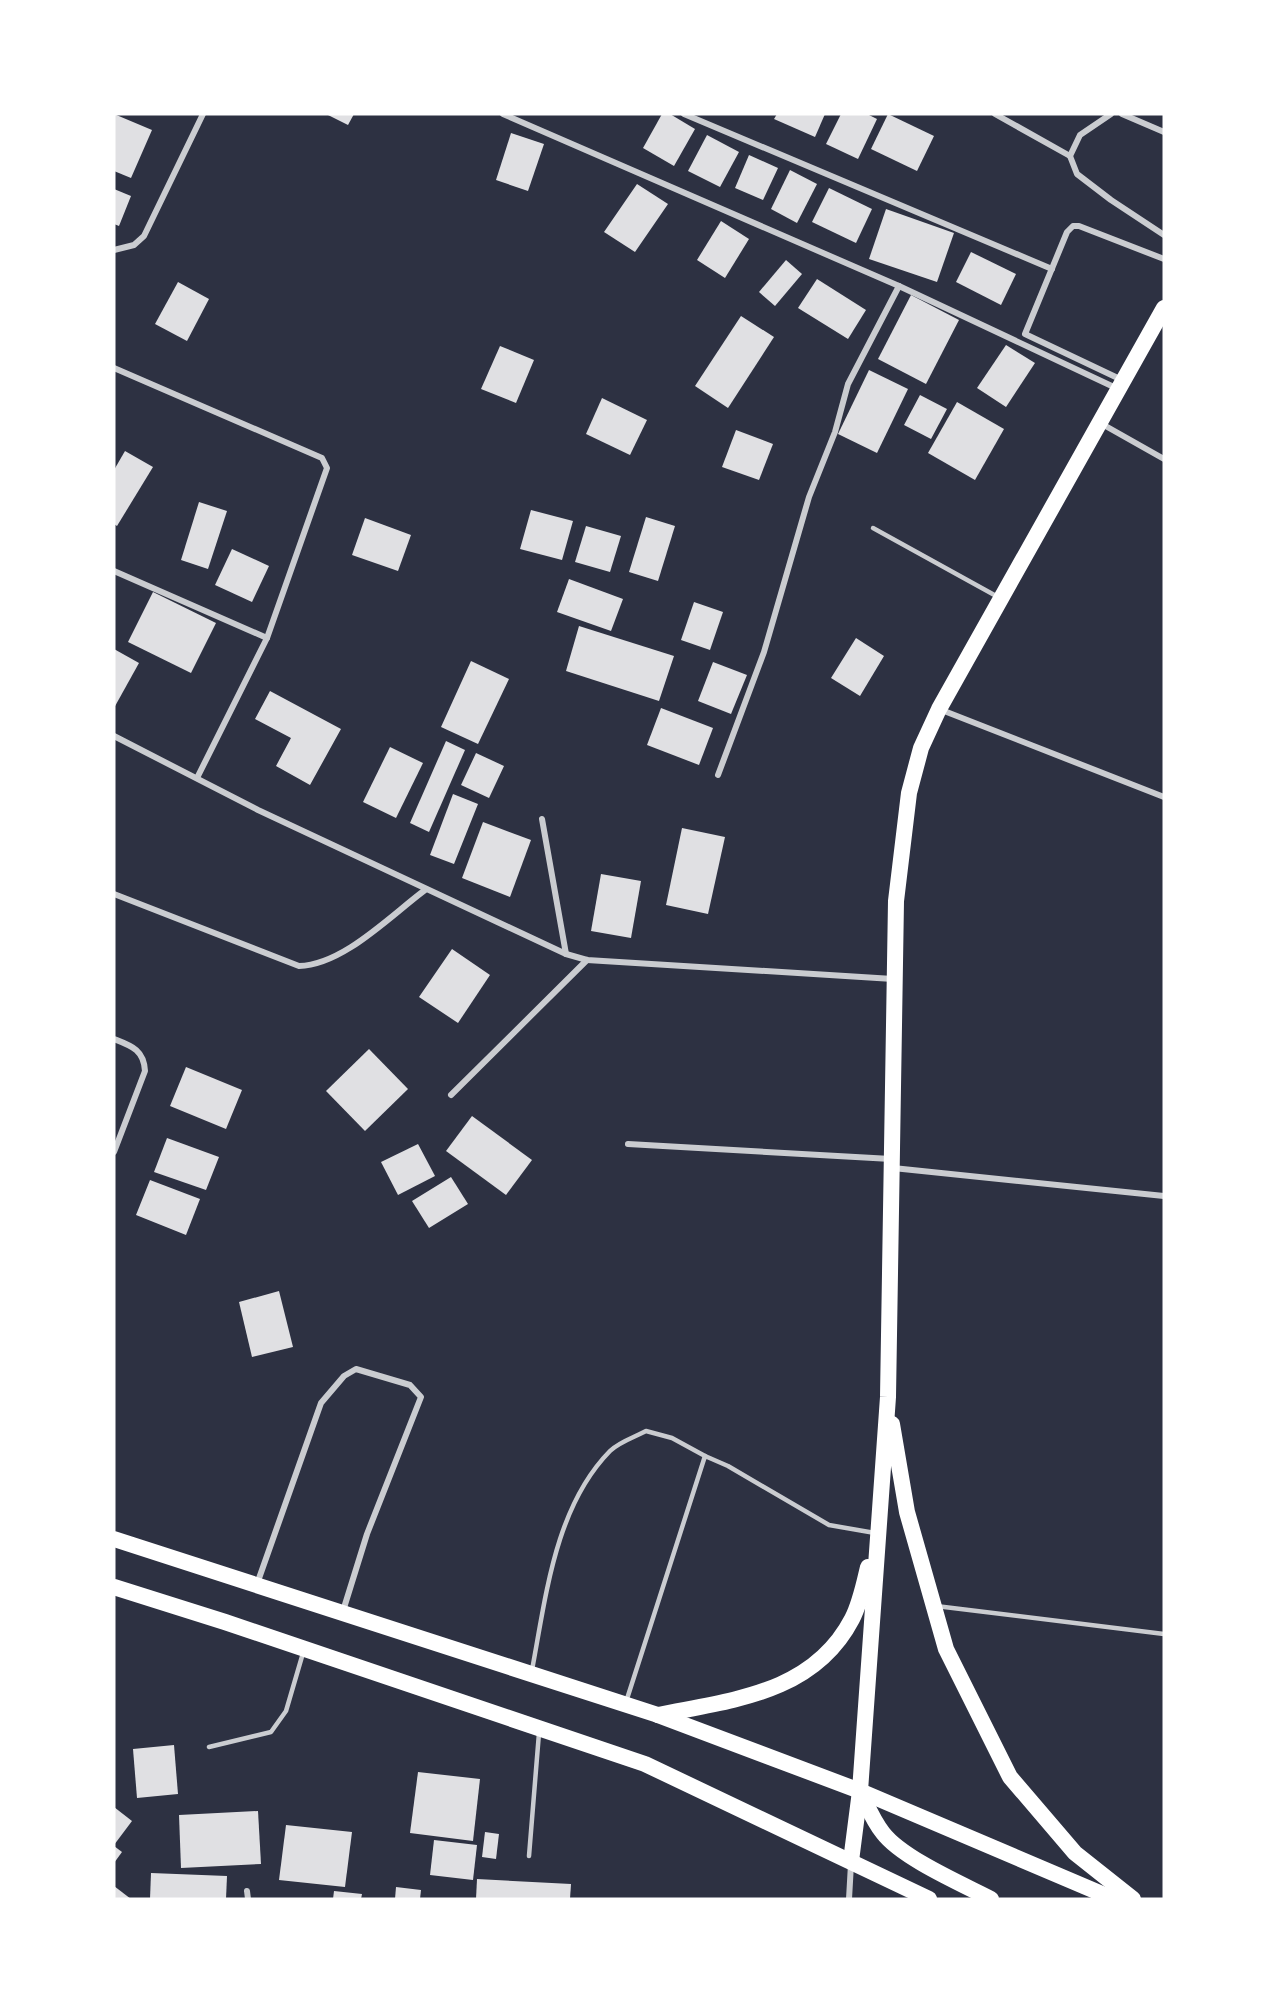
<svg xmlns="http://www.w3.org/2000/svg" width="1278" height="2013" font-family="'IBM Plex Serif',serif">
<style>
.building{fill:#e0e0e3}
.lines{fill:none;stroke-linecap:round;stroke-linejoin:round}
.service{stroke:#caccd0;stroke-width:4.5}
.minor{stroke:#caccd0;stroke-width:6}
.trunk{stroke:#fff;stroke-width:16}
</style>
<rect width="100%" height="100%" fill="#2d3142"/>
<g class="building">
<polygon points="114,114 152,130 131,178 114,171"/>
<polygon points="326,114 354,114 348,125"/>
<polygon points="662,114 670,114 695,129 674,166 643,148"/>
<polygon points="777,114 825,114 815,137 774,119"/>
<polygon points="841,114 867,114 877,119 858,159 826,144"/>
<polygon points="888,114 934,136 917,171 871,149"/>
<polygon points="511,133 544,144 528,191 496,180"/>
<polygon points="707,135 739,152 720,187 688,171"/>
<polygon points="749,155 778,168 763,200 735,188"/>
<polygon points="790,170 817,184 797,223 771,209"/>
<polygon points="637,184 668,204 635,252 604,232"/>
<polygon points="829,188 872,209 856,243 812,222"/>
<polygon points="114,189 131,196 119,226 114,224"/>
<polygon points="886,209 954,233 937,282 869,259"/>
<polygon points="721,221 749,239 725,278 697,260"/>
<polygon points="971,252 1016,274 1001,305 956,282"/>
<polygon points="786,260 802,274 775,306 759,292"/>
<polygon points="817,279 866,310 848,339 798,308"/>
<polygon points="178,282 209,299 187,341 155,324"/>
<polygon points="911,295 959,320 926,384 878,359"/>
<polygon points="741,316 774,337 728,408 695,386"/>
<polygon points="1006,345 1035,363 1006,407 977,388"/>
<polygon points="500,346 534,360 516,403 481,389"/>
<polygon points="869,370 908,389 877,453 838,434"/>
<polygon points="920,395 947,409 931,439 904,425"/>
<polygon points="602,398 647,420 630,455 586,434"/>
<polygon points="957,402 1004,429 975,480 928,453"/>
<polygon points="736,430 773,444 759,480 722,467"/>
<polygon points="125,451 153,467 117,526 114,524 114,470"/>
<polygon points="199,502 227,511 208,569 181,560"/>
<polygon points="531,510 573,521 562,560 520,549"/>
<polygon points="646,517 675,526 658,581 629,572"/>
<polygon points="365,518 411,535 398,571 352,555"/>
<polygon points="586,526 621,536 610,572 575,562"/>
<polygon points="232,549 269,566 252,602 215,585"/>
<polygon points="569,579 623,599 611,631 557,612"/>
<polygon points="153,592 216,623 191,673 128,642"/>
<polygon points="694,602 723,612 710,650 681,640"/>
<polygon points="579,626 674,656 659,701 566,671"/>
<polygon points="856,638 884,656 860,696 831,678"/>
<polygon points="114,649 139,663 114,708"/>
<polygon points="471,661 509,679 478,744 441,727"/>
<polygon points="713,662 747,675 731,714 698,701"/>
<polygon points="270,691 341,729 310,785 276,766 291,738 255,719"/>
<polygon points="661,708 713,728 699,765 647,745"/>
<polygon points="446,741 465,750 429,832 410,823"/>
<polygon points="390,747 423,763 396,818 363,802"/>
<polygon points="476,753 504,766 489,798 461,785"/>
<polygon points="453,794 478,804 454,864 430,855"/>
<polygon points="483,822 531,840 510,897 462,878"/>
<polygon points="682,828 725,837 708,914 666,905"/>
<polygon points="601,874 641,881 631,938 591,931"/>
<polygon points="452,949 490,975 458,1023 419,997"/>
<polygon points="369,1049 408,1089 365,1131 326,1091"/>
<polygon points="186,1067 242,1090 226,1129 170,1106"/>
<polygon points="472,1116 532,1160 506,1195 446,1151"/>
<polygon points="167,1138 219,1157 206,1190 154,1172"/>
<polygon points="418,1144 435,1176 398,1195 381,1162"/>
<polygon points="451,1177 468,1204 429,1228 412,1201"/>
<polygon points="150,1180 200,1199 186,1235 136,1215"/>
<polygon points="279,1291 293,1347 252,1357 239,1302"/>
<polygon points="174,1745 178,1794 137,1798 133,1749"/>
<polygon points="418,1772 480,1779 473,1841 410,1833"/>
<polygon points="114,1807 132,1821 114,1845"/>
<polygon points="258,1811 261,1864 181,1868 179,1815"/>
<polygon points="286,1825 352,1832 345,1887 279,1880"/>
<polygon points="485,1832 499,1834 496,1859 482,1857"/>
<polygon points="434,1840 477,1845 473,1880 430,1875"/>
<polygon points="114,1846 122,1852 114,1863"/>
<polygon points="151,1873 227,1876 226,1899 150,1899"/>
<polygon points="477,1879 571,1884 570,1899 476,1899"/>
<polygon points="114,1886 131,1899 114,1899"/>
<polygon points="396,1887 421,1890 420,1899 395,1899"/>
<polygon points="334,1891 362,1894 361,1899 333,1899"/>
</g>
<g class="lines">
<g class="service">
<polyline points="873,528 998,597"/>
<polyline points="936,1606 1164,1634"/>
<path d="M532 1670C546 1596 555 1507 610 1451 619 1442 635 1437 646 1431L672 1438 705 1456"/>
<polyline points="626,1702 705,1456 728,1466 829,1525 875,1533"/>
<polyline points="209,1747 271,1732 286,1711 303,1653"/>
<polyline points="529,1856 539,1733"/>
</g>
<g class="minor">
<polyline points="503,114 899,286 1116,388"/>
<polyline points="684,114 1052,269"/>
<polyline points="995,114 1070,156 1077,174 1111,200 1164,235"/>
<polyline points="1122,114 1164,132"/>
<polyline points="1070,156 1080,135 1111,114"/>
<polyline points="114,250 134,245 144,236 203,114"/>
<polyline points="114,368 322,458 327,468 267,638 197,778"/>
<polyline points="1122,380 1025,334 1067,232 1073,226 1079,226 1164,259"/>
<polyline points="1102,424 1164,459"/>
<polyline points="114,571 267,638"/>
<polyline points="939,709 1164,797"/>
<polyline points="114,736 258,810 566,954 587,960 893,979"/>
<polyline points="718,775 764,652 809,497 835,432 848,384 899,286"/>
<polyline points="542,819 566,954"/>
<path d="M114 894 299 966C343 965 390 916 425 890"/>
<path d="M114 1039C132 1046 144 1050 145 1071L114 1152"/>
<polyline points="451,1095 587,960"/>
<polyline points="628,1144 891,1159"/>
<polyline points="893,1168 1164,1196"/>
<polyline points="257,1584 321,1403 344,1376 356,1369 410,1385 421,1397 367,1534 343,1611"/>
<polyline points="247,1891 248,1899"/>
<polyline points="849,1899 851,1864"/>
</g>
<g class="trunk">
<polyline points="892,1424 907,1512 946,1649 1010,1777 1075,1853 1133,1899"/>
<polyline points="114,1539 658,1715 860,1791 1114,1899"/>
<polyline points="114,1587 225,1622 645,1764 929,1899"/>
<path d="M658 1715C731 1700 813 1694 852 1619 860 1604 864 1584 868 1567"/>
<path d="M860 1791C867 1805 873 1821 883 1833 902 1858 962 1884 991 1899"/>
<polyline points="851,1861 860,1791 888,1397 896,901 909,793 921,748 939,709 1164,308"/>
</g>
</g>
<rect width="1278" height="2013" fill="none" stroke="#ffffff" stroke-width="231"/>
</svg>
